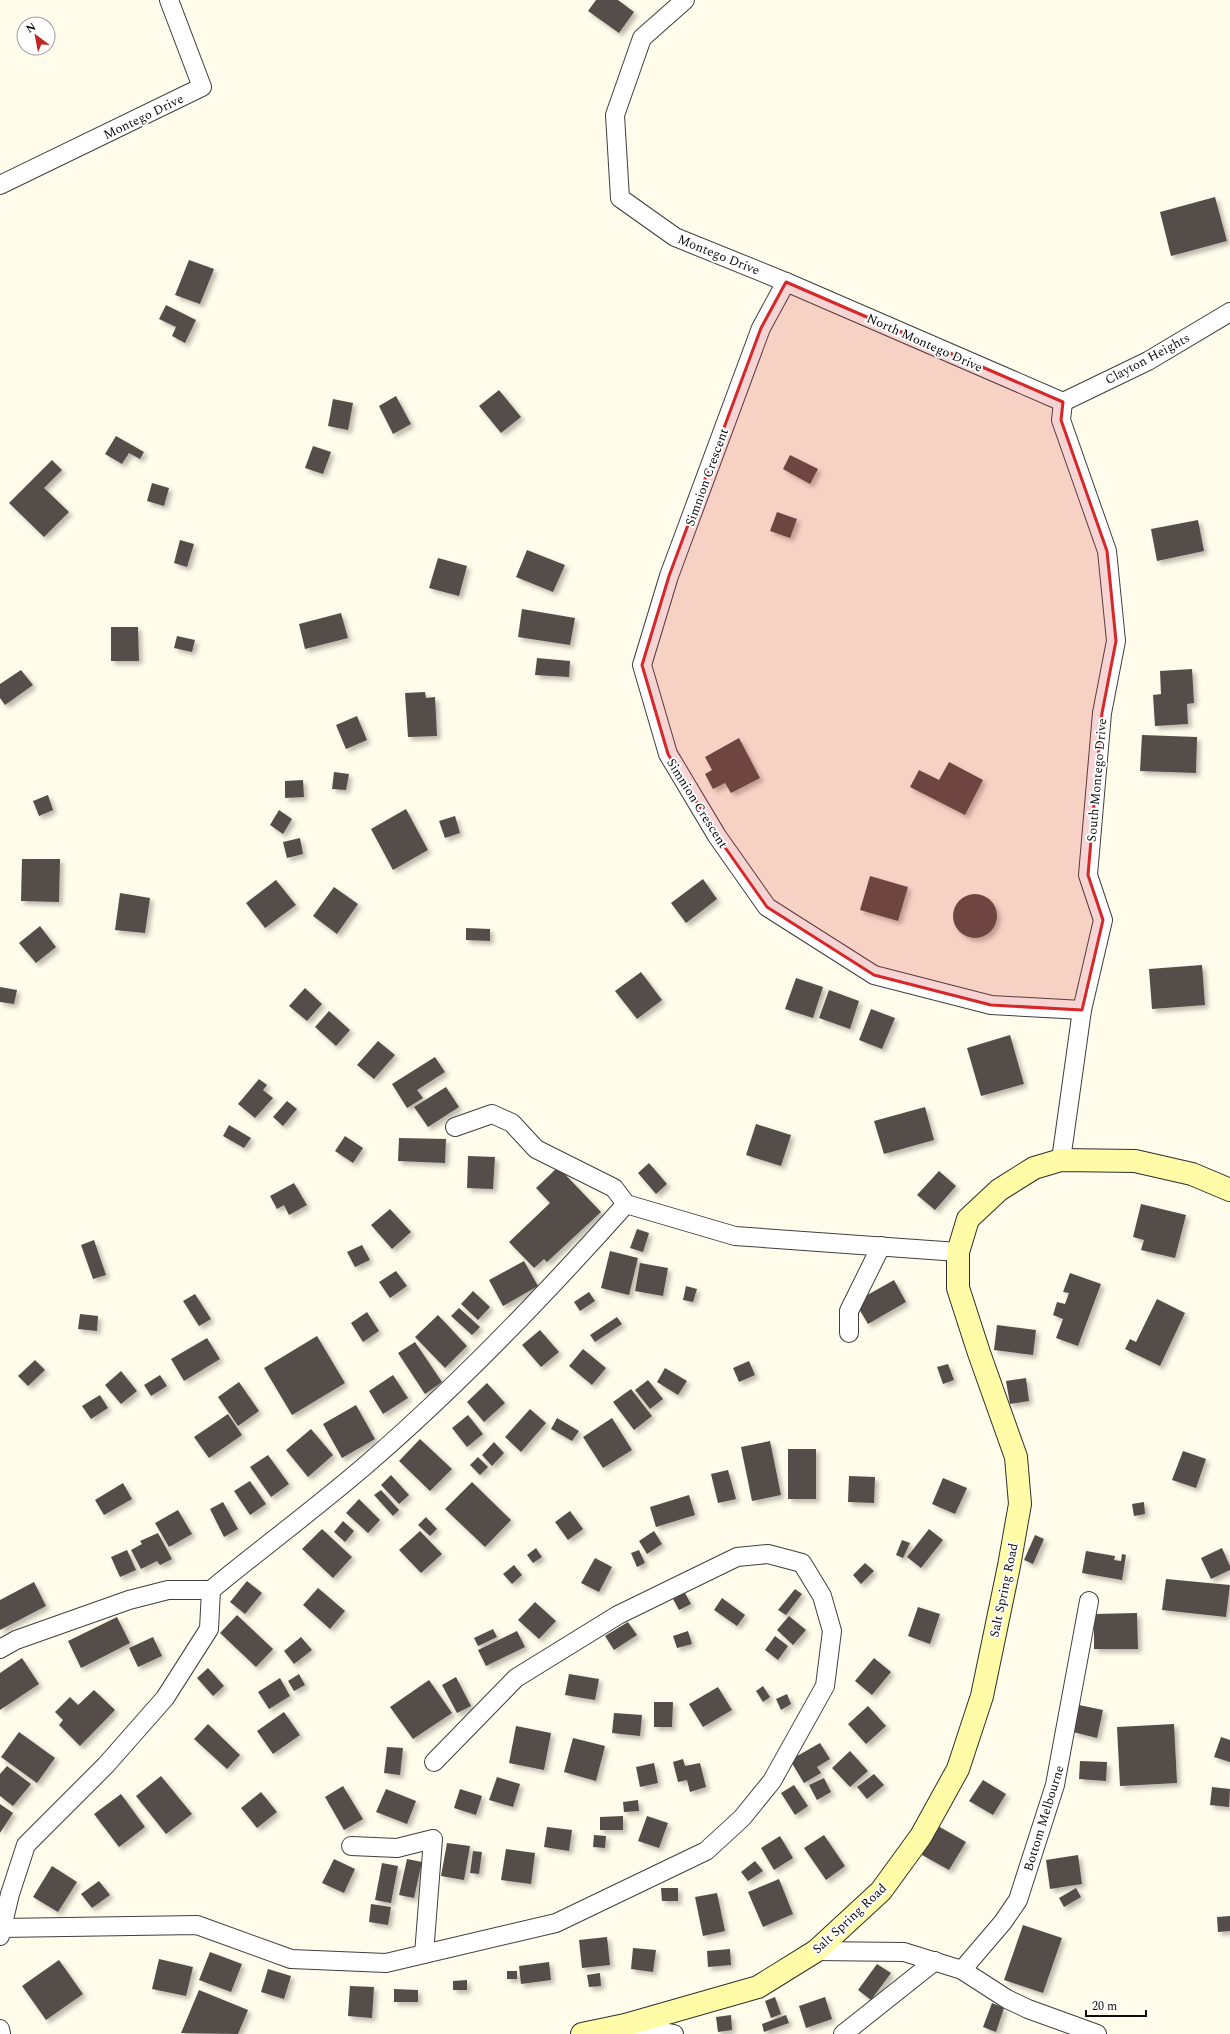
<svg xmlns="http://www.w3.org/2000/svg" width="1230" height="2034" font-family="Spectral,serif">
<style>
.building{fill:#554e48;filter:url(#shadow)}
.lines{fill:none;stroke-linecap:round;stroke-linejoin:round}
.street-casing{stroke:#3f3f3f;stroke-width:20}
.secondary-casing{stroke:#2e2e2e;stroke-width:24}
.street{stroke:#fff;stroke-width:18}
.secondary{stroke:#fffba6;stroke-width:22}
.marked{fill:#d62828;fill-opacity:0.2;stroke:#d62828;stroke-width:3;stroke-linejoin:round}
.labels{text-anchor:middle;stroke-width:4;stroke-linejoin:round;paint-order:stroke}
.street-label{font-size:13px;fill:#0c0c0c;stroke:#fff}
</style>
<defs>
<filter id="shadow"><feDropShadow dx="3.5" dy="3.5" stdDeviation="2" flood-color="#0004"/></filter>
</defs>
<rect width="100%" height="100%" fill="#fffceb"/>
<g class="building">
<polygon points="596,0 618,0 634,12 619,33 588,11"/>
<polygon points="1215,197 1227,241 1171,256 1160,212"/>
<polygon points="189,260 214,269 200,304 175,295"/>
<polygon points="166,305 196,320 185,343 172,336 176,327 159,319"/>
<polygon points="499,390 521,417 501,433 479,406"/>
<polygon points="396,396 411,424 393,434 379,406"/>
<polygon points="333,399 353,403 348,430 328,426"/>
<polygon points="116,436 144,452 140,459 129,453 122,464 105,454"/>
<polygon points="313,446 331,452 323,474 305,468"/>
<polygon points="790,455 818,469 810,484 783,469"/>
<polygon points="52,460 62,470 44,488 69,512 44,537 9,503"/>
<polygon points="152,483 169,488 164,506 147,501"/>
<polygon points="777,512 797,519 790,538 770,531"/>
<polygon points="1198,520 1204,551 1157,561 1151,529"/>
<polygon points="180,540 194,544 187,567 174,563"/>
<polygon points="527,550 565,565 553,592 516,577"/>
<polygon points="438,558 467,566 459,596 429,588"/>
<polygon points="522,609 575,618 570,645 518,637"/>
<polygon points="341,613 348,638 305,649 299,624"/>
<polygon points="111,627 138,627 139,661 111,661"/>
<polygon points="177,636 195,640 192,652 174,648"/>
<polygon points="537,658 570,661 569,677 535,675"/>
<polygon points="1192,669 1194,703 1187,704 1188,724 1155,726 1153,695 1161,694 1160,671"/>
<polygon points="21,670 33,685 5,705 0,698 0,684"/>
<polygon points="425,692 426,698 435,697 437,736 408,737 405,693"/>
<polygon points="357,716 367,740 346,749 336,725"/>
<polygon points="1142,735 1197,737 1196,773 1140,771"/>
<polygon points="739,738 760,778 731,793 725,783 713,789 705,774 712,770 705,757"/>
<polygon points="949,762 983,780 965,815 910,787 919,770 939,780"/>
<polygon points="334,772 349,774 346,790 332,789"/>
<polygon points="303,780 304,797 285,798 285,781"/>
<polygon points="48,795 53,810 39,816 33,801"/>
<polygon points="406,809 428,850 393,870 371,829"/>
<polygon points="279,810 292,819 283,834 270,825"/>
<polygon points="455,816 460,833 445,838 439,821"/>
<polygon points="300,838 303,854 287,858 283,842"/>
<polygon points="22,859 60,859 59,902 21,901"/>
<polygon points="870,876 908,887 898,921 860,910"/>
<polygon points="703,879 717,899 686,923 671,903"/>
<polygon points="276,880 296,905 265,928 246,903"/>
<polygon points="334,887 358,904 337,934 313,916"/>
<polygon points="120,893 150,898 145,933 115,930"/>
<circle cx="975" cy="916" r="22"/>
<polygon points="40,926 56,947 36,963 19,943"/>
<polygon points="466,928 490,929 490,941 466,940"/>
<polygon points="1202,965 1205,1005 1152,1009 1149,969"/>
<polygon points="641,972 662,1000 637,1019 615,991"/>
<polygon points="796,978 823,987 813,1018 785,1009"/>
<polygon points="0,987 17,990 14,1004 0,1002"/>
<polygon points="305,988 322,1004 307,1021 289,1006"/>
<polygon points="829,990 859,1001 850,1029 819,1018"/>
<polygon points="871,1009 895,1018 882,1049 859,1040"/>
<polygon points="329,1011 350,1030 336,1046 315,1027"/>
<polygon points="1010,1035 1024,1084 981,1096 967,1048"/>
<polygon points="378,1041 395,1055 374,1079 357,1065"/>
<polygon points="435,1057 445,1072 417,1090 423,1098 407,1108 392,1084"/>
<polygon points="259,1079 267,1085 263,1090 273,1098 255,1118 238,1104"/>
<polygon points="446,1087 459,1107 428,1127 414,1107"/>
<polygon points="287,1101 297,1109 283,1126 273,1117"/>
<polygon points="925,1107 934,1140 884,1154 874,1121"/>
<polygon points="756,1124 791,1135 781,1166 746,1155"/>
<polygon points="229,1125 251,1138 244,1148 223,1136"/>
<polygon points="345,1136 363,1148 353,1163 335,1151"/>
<polygon points="399,1138 446,1139 445,1163 398,1161"/>
<polygon points="468,1156 495,1157 493,1189 467,1188"/>
<polygon points="649,1163 667,1184 656,1194 638,1173"/>
<polygon points="558,1167 601,1212 547,1262 544,1259 534,1268 509,1242 550,1203 536,1188"/>
<polygon points="939,1171 956,1186 935,1210 917,1195"/>
<polygon points="294,1183 307,1205 289,1215 284,1205 277,1209 270,1196"/>
<polygon points="1141,1204 1186,1215 1175,1258 1141,1250 1144,1240 1133,1237"/>
<polygon points="390,1209 411,1232 392,1249 371,1225"/>
<polygon points="637,1229 649,1233 643,1252 630,1248"/>
<polygon points="94,1240 106,1275 93,1279 81,1245"/>
<polygon points="362,1245 370,1260 355,1267 347,1252"/>
<polygon points="610,1251 638,1258 629,1295 601,1288"/>
<polygon points="524,1261 538,1286 503,1306 489,1280"/>
<polygon points="640,1263 668,1268 663,1296 635,1291"/>
<polygon points="396,1271 407,1286 390,1298 379,1282"/>
<polygon points="1070,1273 1101,1284 1078,1346 1056,1338 1063,1319 1053,1315 1057,1302 1065,1304 1069,1293 1063,1292"/>
<polygon points="894,1280 906,1302 868,1324 855,1302"/>
<polygon points="686,1286 697,1289 693,1302 683,1300"/>
<polygon points="473,1291 490,1307 478,1320 461,1304"/>
<polygon points="589,1292 595,1301 580,1311 574,1302"/>
<polygon points="195,1294 211,1319 199,1326 183,1301"/>
<polygon points="1157,1299 1185,1313 1160,1366 1125,1349 1130,1339 1136,1342"/>
<polygon points="459,1308 480,1327 472,1335 451,1316"/>
<polygon points="367,1312 379,1331 363,1342 351,1323"/>
<polygon points="80,1314 98,1316 97,1331 78,1329"/>
<polygon points="438,1315 467,1346 445,1368 415,1337"/>
<polygon points="617,1317 622,1324 595,1342 590,1335"/>
<polygon points="997,1325 1036,1330 1033,1355 994,1350"/>
<polygon points="540,1330 559,1352 541,1367 522,1345"/>
<polygon points="317,1336 345,1383 292,1415 264,1368"/>
<polygon points="207,1338 220,1359 184,1381 171,1359"/>
<polygon points="415,1342 442,1382 425,1394 398,1353"/>
<polygon points="583,1349 606,1368 592,1385 569,1366"/>
<polygon points="35,1360 45,1370 28,1386 18,1376"/>
<polygon points="749,1361 755,1375 739,1382 733,1368"/>
<polygon points="948,1364 954,1380 943,1384 937,1367"/>
<polygon points="665,1368 687,1381 678,1395 657,1382"/>
<polygon points="121,1371 137,1391 121,1404 105,1385"/>
<polygon points="160,1375 167,1386 151,1396 144,1385"/>
<polygon points="393,1375 408,1398 383,1414 369,1391"/>
<polygon points="1026,1378 1029,1401 1010,1404 1006,1381"/>
<polygon points="648,1380 663,1399 650,1409 635,1390"/>
<polygon points="239,1382 259,1411 238,1426 218,1397"/>
<polygon points="487,1383 505,1403 484,1422 467,1402"/>
<polygon points="631,1389 652,1416 634,1430 613,1402"/>
<polygon points="100,1395 108,1408 91,1419 82,1406"/>
<polygon points="356,1405 375,1439 342,1458 323,1424"/>
<polygon points="530,1409 546,1423 521,1452 505,1437"/>
<polygon points="228,1414 242,1435 209,1458 194,1437"/>
<polygon points="468,1415 483,1434 467,1447 452,1428"/>
<polygon points="557,1418 579,1431 572,1441 551,1429"/>
<polygon points="612,1418 632,1450 603,1468 583,1437"/>
<polygon points="311,1429 333,1455 308,1477 286,1450"/>
<polygon points="420,1439 452,1469 430,1491 399,1461"/>
<polygon points="770,1441 781,1495 752,1501 741,1447"/>
<polygon points="494,1442 504,1453 492,1466 482,1455"/>
<rect x="788" y="1449" width="28" height="50"/>
<polygon points="1183,1451 1206,1459 1196,1488 1172,1480"/>
<polygon points="268,1455 289,1484 271,1497 250,1467"/>
<polygon points="478,1457 488,1467 480,1475 470,1465"/>
<polygon points="728,1470 736,1499 718,1503 711,1474"/>
<polygon points="391,1475 409,1495 399,1504 381,1485"/>
<polygon points="849,1476 875,1477 874,1503 848,1502"/>
<polygon points="943,1478 967,1488 955,1514 932,1504"/>
<polygon points="250,1481 266,1504 250,1515 234,1491"/>
<polygon points="472,1482 511,1520 485,1547 445,1509"/>
<polygon points="123,1483 132,1499 104,1515 95,1500"/>
<polygon points="381,1490 399,1510 393,1516 374,1495"/>
<polygon points="689,1495 695,1515 656,1527 650,1507"/>
<polygon points="359,1499 380,1520 368,1533 346,1513"/>
<polygon points="223,1502 238,1529 224,1537 210,1509"/>
<polygon points="1144,1502 1145,1514 1134,1516 1132,1504"/>
<polygon points="178,1510 192,1534 169,1547 155,1523"/>
<polygon points="570,1511 583,1529 568,1540 555,1522"/>
<polygon points="426,1517 437,1529 430,1536 418,1525"/>
<polygon points="343,1521 354,1531 345,1542 334,1532"/>
<polygon points="322,1529 352,1557 333,1578 302,1549"/>
<polygon points="929,1529 943,1540 921,1568 907,1557"/>
<polygon points="420,1531 442,1554 421,1573 399,1550"/>
<polygon points="654,1531 662,1544 647,1554 639,1541"/>
<polygon points="158,1533 172,1559 160,1565 157,1561 141,1569 131,1550 142,1544 140,1541"/>
<polygon points="1035,1535 1044,1539 1033,1564 1024,1560"/>
<polygon points="902,1540 910,1543 903,1558 896,1555"/>
<polygon points="536,1548 542,1557 533,1563 527,1555"/>
<polygon points="1222,1548 1230,1566 1230,1570 1211,1579 1201,1558"/>
<polygon points="127,1550 136,1570 120,1577 111,1557"/>
<polygon points="639,1550 645,1563 637,1567 631,1553"/>
<polygon points="1086,1551 1115,1556 1114,1560 1121,1561 1122,1554 1126,1555 1122,1580 1082,1573"/>
<polygon points="595,1558 612,1567 599,1592 581,1583"/>
<polygon points="865,1563 874,1571 861,1584 853,1575"/>
<polygon points="514,1565 522,1575 512,1584 503,1574"/>
<polygon points="1166,1579 1230,1585 1226,1617 1162,1610"/>
<polygon points="247,1581 262,1593 245,1614 230,1602"/>
<polygon points="34,1582 46,1606 0,1630 0,1600"/>
<polygon points="318,1588 345,1611 330,1629 303,1605"/>
<polygon points="795,1589 802,1594 786,1615 778,1610"/>
<polygon points="685,1593 691,1604 679,1610 673,1599"/>
<polygon points="722,1598 745,1615 737,1626 714,1610"/>
<polygon points="535,1602 556,1621 539,1639 518,1620"/>
<polygon points="918,1607 940,1614 930,1644 908,1636"/>
<polygon points="1137,1613 1138,1649 1094,1649 1094,1614"/>
<polygon points="237,1615 273,1649 256,1667 220,1633"/>
<polygon points="789,1616 806,1630 793,1645 777,1630"/>
<polygon points="117,1617 130,1643 81,1668 68,1641"/>
<polygon points="628,1622 637,1635 614,1650 605,1636"/>
<polygon points="493,1629 497,1637 478,1646 474,1638"/>
<polygon points="517,1631 525,1647 486,1666 478,1650"/>
<polygon points="688,1631 692,1644 677,1648 673,1636"/>
<polygon points="775,1636 788,1646 778,1660 765,1650"/>
<polygon points="153,1637 162,1656 138,1667 129,1648"/>
<polygon points="301,1637 312,1650 294,1664 284,1651"/>
<polygon points="22,1658 39,1684 0,1710 0,1673"/>
<polygon points="874,1658 891,1672 872,1695 855,1681"/>
<polygon points="208,1668 224,1686 213,1696 197,1678"/>
<polygon points="299,1674 305,1685 294,1691 288,1681"/>
<polygon points="569,1674 599,1679 595,1700 565,1695"/>
<polygon points="456,1677 471,1706 457,1713 442,1685"/>
<polygon points="280,1678 290,1696 269,1709 258,1692"/>
<polygon points="429,1680 452,1713 413,1739 390,1707"/>
<polygon points="763,1686 770,1697 763,1702 756,1691"/>
<polygon points="718,1687 732,1710 703,1727 689,1704"/>
<polygon points="94,1690 115,1710 80,1746 59,1725 63,1720 55,1712 70,1697 78,1705"/>
<polygon points="787,1694 791,1704 781,1710 776,1699"/>
<polygon points="654,1702 673,1702 672,1727 654,1727"/>
<polygon points="1079,1705 1103,1710 1097,1738 1073,1732"/>
<polygon points="868,1706 886,1726 866,1744 848,1724"/>
<polygon points="284,1712 300,1735 273,1754 257,1731"/>
<polygon points="614,1713 642,1715 640,1736 612,1733"/>
<polygon points="208,1724 240,1755 227,1769 194,1739"/>
<polygon points="1174,1724 1177,1783 1120,1786 1117,1727"/>
<polygon points="516,1726 551,1733 544,1770 509,1763"/>
<polygon points="19,1732 55,1758 37,1783 1,1757"/>
<polygon points="1221,1737 1230,1740 1230,1762 1214,1757"/>
<polygon points="573,1738 605,1746 596,1781 564,1772"/>
<polygon points="820,1743 830,1759 817,1767 821,1773 804,1783 790,1760"/>
<polygon points="387,1747 403,1748 400,1775 384,1773"/>
<polygon points="850,1751 868,1771 850,1787 832,1768"/>
<polygon points="683,1759 685,1766 700,1763 706,1787 690,1792 687,1780 678,1782 673,1762"/>
<polygon points="1080,1761 1107,1762 1106,1781 1079,1779"/>
<polygon points="654,1763 658,1783 640,1787 636,1767"/>
<polygon points="7,1766 31,1784 13,1806 0,1796 0,1774"/>
<polygon points="874,1774 884,1785 867,1799 857,1787"/>
<polygon points="161,1776 192,1814 166,1834 136,1796"/>
<polygon points="497,1777 520,1784 513,1807 489,1800"/>
<polygon points="824,1778 831,1792 817,1800 809,1785"/>
<polygon points="983,1780 1006,1794 993,1815 969,1801"/>
<polygon points="794,1785 808,1806 795,1815 781,1793"/>
<polygon points="343,1786 363,1819 344,1830 325,1797"/>
<polygon points="1212,1787 1230,1789 1229,1807 1210,1805"/>
<polygon points="386,1789 416,1801 407,1824 376,1812"/>
<polygon points="460,1789 482,1796 476,1815 454,1808"/>
<polygon points="261,1792 277,1812 257,1828 241,1808"/>
<polygon points="121,1794 145,1827 119,1847 94,1814"/>
<polygon points="638,1800 639,1811 624,1812 623,1802"/>
<polygon points="0,1804 13,1813 0,1833"/>
<polygon points="623,1816 623,1830 600,1830 600,1817"/>
<polygon points="647,1816 668,1823 659,1848 638,1841"/>
<polygon points="938,1826 966,1842 949,1870 922,1855"/>
<polygon points="547,1827 572,1830 569,1851 544,1847"/>
<polygon points="594,1835 606,1836 605,1848 593,1847"/>
<polygon points="824,1835 845,1866 826,1880 804,1848"/>
<polygon points="780,1836 793,1858 774,1870 761,1848"/>
<polygon points="447,1843 470,1846 464,1880 441,1876"/>
<polygon points="506,1849 535,1853 531,1884 501,1880"/>
<polygon points="473,1851 482,1852 479,1874 470,1873"/>
<polygon points="1078,1855 1082,1884 1050,1889 1046,1860"/>
<polygon points="334,1859 355,1869 344,1893 322,1883"/>
<polygon points="407,1859 422,1862 414,1898 399,1895"/>
<polygon points="755,1861 763,1871 748,1881 741,1872"/>
<polygon points="382,1863 398,1866 391,1903 375,1900"/>
<polygon points="52,1866 77,1882 58,1912 33,1897"/>
<polygon points="779,1879 793,1914 763,1927 748,1892"/>
<polygon points="99,1881 110,1895 92,1908 81,1894"/>
<polygon points="661,1888 678,1888 678,1901 662,1901"/>
<polygon points="1076,1888 1081,1897 1064,1907 1059,1898"/>
<polygon points="717,1893 725,1931 703,1936 695,1897"/>
<polygon points="371,1904 391,1907 388,1925 369,1922"/>
<polygon points="1230,1916 1230,1931 1218,1932 1217,1917"/>
<polygon points="1023,1925 1062,1938 1043,1993 1004,1980"/>
<polygon points="607,1937 610,1965 582,1968 579,1940"/>
<polygon points="633,1948 656,1950 653,1972 631,1969"/>
<polygon points="730,1949 731,1965 708,1967 707,1951"/>
<polygon points="210,1952 242,1964 231,1992 199,1980"/>
<polygon points="159,1959 193,1967 186,1996 152,1989"/>
<polygon points="59,1960 83,1994 46,2020 22,1986"/>
<polygon points="549,1962 551,1980 521,1984 519,1966"/>
<polygon points="877,1964 891,1973 871,2000 858,1990"/>
<polygon points="268,1969 291,1976 284,1999 261,1992"/>
<rect x="507" y="1971" width="10" height="8"/>
<polygon points="600,1973 601,1986 589,1987 587,1975"/>
<polygon points="467,1980 467,1990 453,1990 453,1981"/>
<polygon points="350,1986 374,1987 372,2018 348,2016"/>
<polygon points="394,1989 418,1990 418,2002 394,2002"/>
<polygon points="199,1990 248,2010 238,2034 181,2033"/>
<polygon points="775,1997 781,2014 771,2018 765,2001"/>
<polygon points="825,1997 832,2019 806,2028 799,2006"/>
<polygon points="992,2003 1004,2008 996,2032 983,2027"/>
<polygon points="731,2015 732,2030 718,2032 716,2017"/>
<polygon points="786,2015 789,2023 764,2032 762,2024"/>
</g>
<g class="lines">
<defs>
<g id="street">
<polyline points="685,0 642,38 615,115 620,198 675,237 786,282 1063,402"/>
<polyline points="0,185 202,87 169,0"/>
<polyline points="786,282 761,328 669,576 642,665 668,754 717,836 767,907 874,975 991,1005 1082,1010"/>
<polyline points="1063,402 1148,361 1230,312"/>
<polyline points="455,1127 492,1114 512,1123 536,1149 614,1188 626,1204"/>
<polyline points="1061,1160 1082,1010 1103,920 1088,875 1102,713 1116,641 1107,551 1061,420 1063,402"/>
<polyline points="849,1333 849,1311 881,1246"/>
<polyline points="0,1649 16,1640 129,1600 168,1590 211,1590"/>
<polyline points="351,1846 397,1848 433,1839 424,1954"/>
<polyline points="1,1928 197,1925 291,1959 386,1963 556,1923 706,1851 742,1818 772,1781 825,1686 832,1631 822,1596 802,1563 768,1554 737,1557 618,1615 516,1678 434,1762"/>
<path d="M0 1936 10 1894 26 1845 106 1765 165 1698 209 1629 211 1590C262 1548 316 1508 366 1465 459 1385 545 1295 626 1204L735 1236 958 1252"/>
<polyline points="816,1951 904,1952 962,1970 1007,1999 1028,2009 1097,2034"/>
<polyline points="962,1970 1003,1922 1018,1900 1055,1785 1089,1601"/>
<polyline points="626,2025 674,2034"/>
<polyline points="0,2029 1,2034"/>
<polyline points="843,2034 935,1961"/>
</g>
<polyline id="secondary" points="582,2034 625,2025 758,1987 816,1951 881,1891 921,1836 958,1769 982,1696 1009,1566 1020,1504 1016,1457 979,1353 958,1288 958,1252 968,1219 999,1190 1034,1168 1061,1160 1135,1161 1192,1174 1230,1190"/>
</defs>
<use href="#street" class="street-casing"/>
<use href="#secondary" class="secondary-casing"/>
<use href="#street" class="street"/>
<use href="#secondary" class="secondary"/>
</g>
<path class="marked" d="M786 282 1063 402 1061 420 1107 551 1116 641 1102 713 1088 875 1103 920 1082 1010 991 1005 874 975 767 907 717 836 668 754 642 665 669 576 761 328Z"/>
<g class="labels">
<g class="street-label">
<text transform="translate(143 116) rotate(-26)" y="5">Montego Drive</text>
<text transform="translate(719 254) rotate(22)" y="5">Montego Drive</text>
<text transform="translate(925 342) rotate(24)" y="5">North Montego Drive</text>
<text transform="translate(1147 358) rotate(-28)" y="5">Clayton Heights</text>
<text transform="translate(706 477) rotate(-70)" y="5">Simnion Crescent</text>
<text transform="translate(1096 780) rotate(-85)" y="5">South Montego Drive</text>
<text transform="translate(698 803) rotate(58)" y="5">Simnion Crescent</text>
<text transform="translate(1003 1590) rotate(-78)" y="5">Salt Spring Road</text>
<text transform="translate(1043 1818) rotate(-73)" y="5">Bottom Melbourne</text>
<text transform="translate(849 1918) rotate(-43)" y="5">Salt Spring Road</text>
</g>
</g>
<g transform="translate(36 36) rotate(328)"><circle r="19" fill="#ffffff" stroke="#9e9e9e"/>
<path d="M0-3L7 15L0 10L-7 15Z" fill="#bd2623"/>
<text y="-6" font-size="11" font-weight="bold" text-anchor="middle" fill="#0c0c0c">N</text>
</g>
<path d="M1086 2010v6h60v-6" fill="none" stroke="#0c0c0c" stroke-width="2"/>
<text x="1092" y="2010" font-size="12" fill="#0c0c0c" stroke="#ffffff" stroke-width="3" paint-order="stroke">20 m</text>
</svg>
